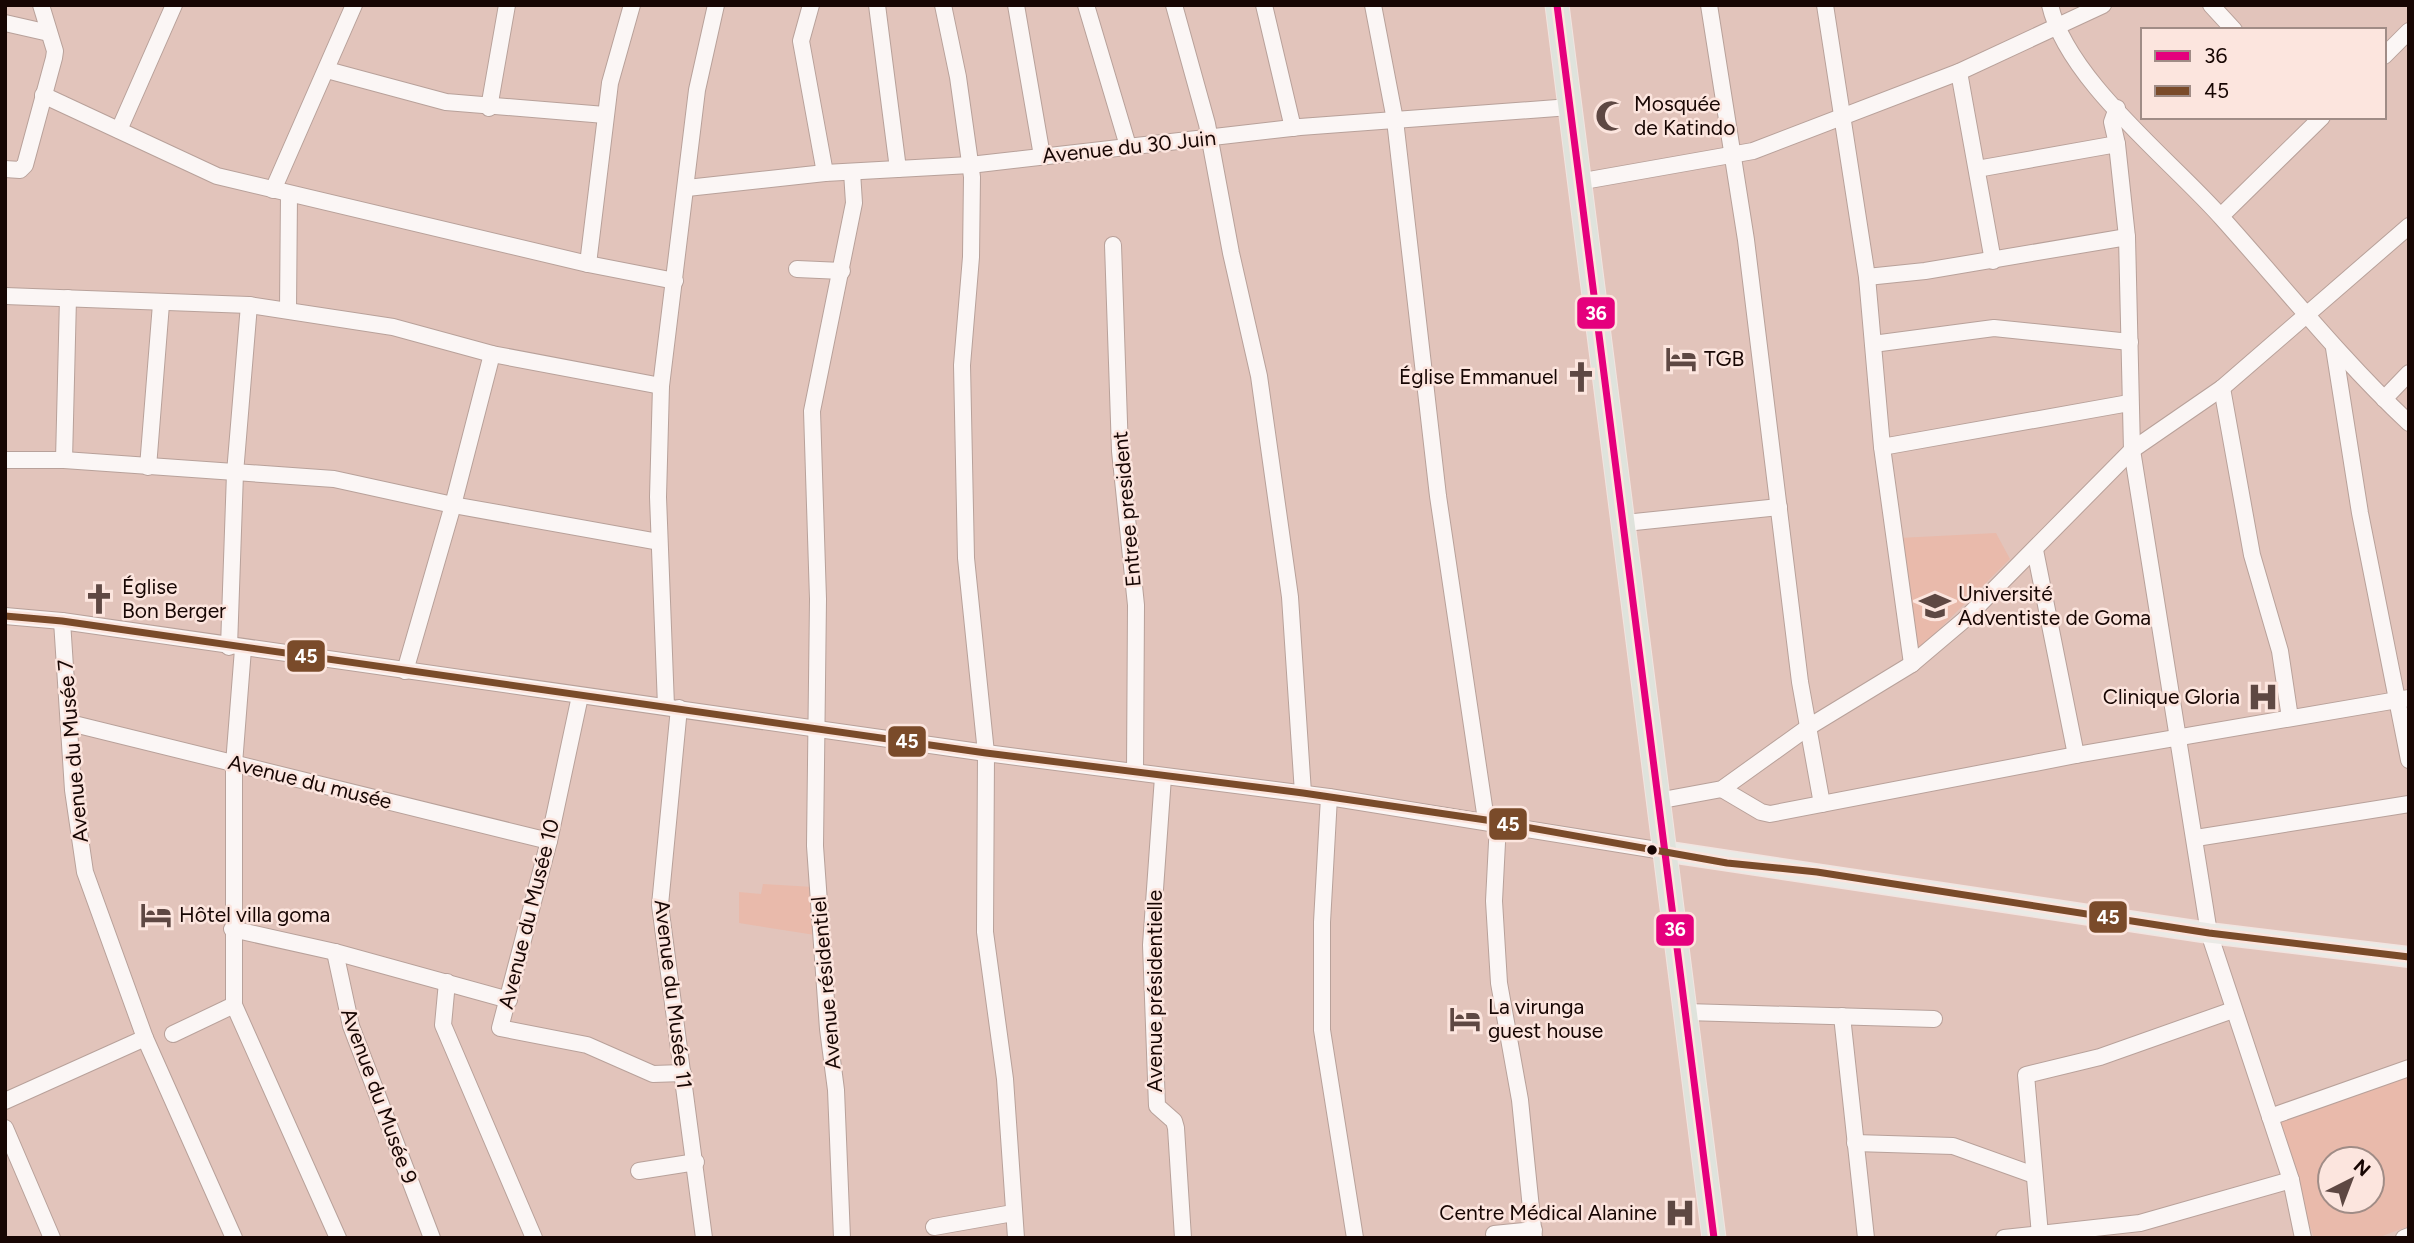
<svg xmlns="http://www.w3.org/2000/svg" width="2414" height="1243" font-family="Figtree,sans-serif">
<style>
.built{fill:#e9baab;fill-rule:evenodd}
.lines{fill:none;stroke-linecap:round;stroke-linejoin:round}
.minor-casing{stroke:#b8a19a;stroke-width:18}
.major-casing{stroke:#f2e4e0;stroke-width:22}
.highway-casing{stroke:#f2e4e0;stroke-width:25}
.minor{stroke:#fbf6f5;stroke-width:16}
.major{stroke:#eaeae6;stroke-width:19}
.highway{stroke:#dfe3dc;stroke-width:23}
.bus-1-casing{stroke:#fce5de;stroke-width:12}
.bus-2-casing{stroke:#fce5de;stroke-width:12}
.bus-1{stroke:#e5007d;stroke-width:7}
.bus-2{stroke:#7a4b2a;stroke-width:7}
.bus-dot{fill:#170603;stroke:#fce5de;stroke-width:2.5}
.labels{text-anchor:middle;stroke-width:5;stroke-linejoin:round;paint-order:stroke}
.poi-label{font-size:21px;fill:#170603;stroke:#fce5de;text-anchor:start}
.street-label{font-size:21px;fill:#170603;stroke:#fce5de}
.line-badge{stroke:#fce5de;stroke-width:2.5}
.badge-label{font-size:19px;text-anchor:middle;font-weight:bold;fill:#fff}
</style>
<rect width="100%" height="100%" fill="#e2c4bb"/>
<g class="built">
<polygon points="1996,533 2010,559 1914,654 1899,538"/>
<polygon points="763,884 814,887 815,935 739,923 739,892 761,894"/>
<path d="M2409 1072V1226L2377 1238H2314L2274 1120ZM2330 1159H2372V1201H2330Z"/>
</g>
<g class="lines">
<defs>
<g id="minor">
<polyline points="811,5 801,41 825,173"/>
<polyline points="877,5 898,169"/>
<polyline points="943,5 958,77 972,177 971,257 962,365 966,558 986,753 985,932 1005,1079 1016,1238"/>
<polyline points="1016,5 1042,156"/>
<polyline points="1086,5 1128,146"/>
<polyline points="1174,5 1207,124 1231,253 1259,376 1290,597 1303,793"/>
<polyline points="1264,5 1293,128"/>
<polyline points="1373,5 1395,120 1438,496 1486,820"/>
<polyline points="1709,5 1746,240 1800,682 1822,804"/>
<polyline points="1825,5 1867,277 1882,447 1912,664"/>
<path d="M2050 5C2067 80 2171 160 2222 218 2284 287 2341 359 2409 423"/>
<polyline points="2211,5 2234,30"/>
<polyline points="5,23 49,33"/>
<polyline points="2384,56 2409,31"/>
<polyline points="327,70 446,102 605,115"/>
<polyline points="1959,72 1993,261"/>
<polyline points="43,95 217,176 588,264 675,281"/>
<polyline points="489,108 507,5"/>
<polyline points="2117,108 2112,122 2117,144 2127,237 2132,450 2209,933 2291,1180 2303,1238"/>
<polyline points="119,130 174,5"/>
<polyline points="5,169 20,170 25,165 54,58 55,51 41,5"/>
<polyline points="1977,169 2117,144"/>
<polyline points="1578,182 1753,151 1959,72 2103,5"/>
<polyline points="687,188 825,173 970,165 1300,127 1570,107"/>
<polyline points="273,190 354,5"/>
<polyline points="2221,216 2322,117"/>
<polyline points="1113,245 1120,451 1136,605 1135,772"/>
<polyline points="588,264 610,83 632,5"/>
<polyline points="797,269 842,271"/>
<polyline points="1867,277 1925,271 2127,237"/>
<polyline points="5,296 249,305 393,327 492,354 661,386"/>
<polyline points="288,310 289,194"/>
<polyline points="1873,344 1994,328 2130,342"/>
<polyline points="2334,348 2360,513 2409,760"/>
<polyline points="2222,388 2252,555 2280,651 2290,718"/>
<polyline points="2384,399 2409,373"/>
<polyline points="1882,447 2129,403"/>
<polyline points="5,460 64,460 334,479 453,505 659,542"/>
<polyline points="64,460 68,298"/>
<polyline points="148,467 161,304"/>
<polyline points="1625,523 1779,507"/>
<polyline points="2035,550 2076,755"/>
<polyline points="5,616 62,621 986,753 1329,797 1663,851"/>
<polyline points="62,621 73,790 85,872 145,1038 234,1238"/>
<polyline points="229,647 235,473 249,305"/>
<polyline points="243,649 234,764 234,1005 338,1238"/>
<polyline points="405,671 453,505 492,354"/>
<polyline points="580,696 549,841 500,1028 587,1045 653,1074 683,1073"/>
<polyline points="666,706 658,497 661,386 697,90 716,5"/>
<polyline points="679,708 660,905 704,1238"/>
<polyline points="70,723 549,841"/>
<polyline points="1163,777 1151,945 1157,1106 1174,1121 1176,1128 1183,1238"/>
<polyline points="1722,789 1761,812 1770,814 2076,755 2409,698"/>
<polyline points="1329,797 1322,922 1322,1030 1355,1238"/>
<polyline points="1657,801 1722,789 1807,728 1912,664 1964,620 2132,450 2222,388 2409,226"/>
<polyline points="1498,823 1494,901 1499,983 1520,1100 1534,1238"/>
<polyline points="2196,838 2409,804"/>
<polyline points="232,929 335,952 509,1000"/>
<polyline points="335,952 351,1026 432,1238"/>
<polyline points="447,982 443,1025 534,1238"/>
<polyline points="1686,1012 1934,1019"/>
<polyline points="1842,1016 1866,1238"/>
<polyline points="173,1034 234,1005"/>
<polyline points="5,1101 145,1038"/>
<polyline points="2270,1117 2409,1068"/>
<polyline points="5,1128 52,1238"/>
<polyline points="1855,1143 1953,1146 2034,1175"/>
<polyline points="639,1171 696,1162"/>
<polyline points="934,1227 1013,1213"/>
<polyline points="1494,1234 1534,1230"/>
<polyline points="2040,1235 2026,1075 2100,1057 2233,1010"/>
<polyline points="842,1238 836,1090 828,1029 815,846 818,599 812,411 854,203 852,172"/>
<polyline points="2004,1238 2140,1223 2291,1180"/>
<polyline points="2404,1238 2409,1236"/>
</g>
<polyline id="major" points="1663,851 2209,933 2409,957"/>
<polyline id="highway" points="1557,5 1714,1238"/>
</defs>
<use href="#minor" class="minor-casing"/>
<use href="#major" class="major-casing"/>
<use href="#highway" class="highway-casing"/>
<use href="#minor" class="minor"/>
<use href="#major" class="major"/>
<use href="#highway" class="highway"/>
<defs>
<polyline id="bus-1" points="1557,5 1714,1238"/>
<polyline id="bus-2" points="5,616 62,621 986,753 1303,793 1486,820 1727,863 1817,872 2209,933 2409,957"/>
</defs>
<use href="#bus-1" class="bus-1-casing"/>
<use href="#bus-2" class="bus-2-casing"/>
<use href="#bus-1" class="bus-1"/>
<use href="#bus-2" class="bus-2"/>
</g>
<defs>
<symbol id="mosque-bare" viewBox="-9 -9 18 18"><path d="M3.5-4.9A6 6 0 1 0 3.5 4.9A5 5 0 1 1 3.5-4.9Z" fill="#5e4843" stroke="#fce5de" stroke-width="2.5" paint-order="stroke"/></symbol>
<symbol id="hotel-bare" viewBox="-9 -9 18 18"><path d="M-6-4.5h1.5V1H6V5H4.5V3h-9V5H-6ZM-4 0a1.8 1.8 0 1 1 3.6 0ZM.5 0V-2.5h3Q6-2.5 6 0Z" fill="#5e4843" stroke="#fce5de" stroke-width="2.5" paint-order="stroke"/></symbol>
<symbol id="church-bare" viewBox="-9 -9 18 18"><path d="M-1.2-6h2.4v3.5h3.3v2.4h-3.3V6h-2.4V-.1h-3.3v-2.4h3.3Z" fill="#5e4843" stroke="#fce5de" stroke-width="2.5" paint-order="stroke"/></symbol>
<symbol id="university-bare" viewBox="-9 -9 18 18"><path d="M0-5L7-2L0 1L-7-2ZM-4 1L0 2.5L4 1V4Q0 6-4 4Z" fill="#5e4843" stroke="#fce5de" stroke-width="2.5" paint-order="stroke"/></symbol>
<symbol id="hospital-bare" viewBox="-9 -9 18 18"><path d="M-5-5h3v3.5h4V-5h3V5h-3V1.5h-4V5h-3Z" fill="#5e4843" stroke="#fce5de" stroke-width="2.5" paint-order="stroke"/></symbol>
</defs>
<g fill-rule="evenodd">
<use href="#mosque-bare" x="1589" y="94" width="44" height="44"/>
<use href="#hotel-bare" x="1659" y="337" width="44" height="44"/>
<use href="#church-bare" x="1559" y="355" width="44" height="44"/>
<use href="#church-bare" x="77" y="577" width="44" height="44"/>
<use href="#university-bare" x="1913" y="584" width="44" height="44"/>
<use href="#hospital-bare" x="2241" y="675" width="44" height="44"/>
<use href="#hotel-bare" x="134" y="893" width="44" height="44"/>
<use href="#hotel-bare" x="1443" y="997" width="44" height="44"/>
<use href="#hospital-bare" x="1658" y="1191" width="44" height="44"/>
</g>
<circle class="bus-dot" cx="1652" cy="850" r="6"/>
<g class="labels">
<g class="poi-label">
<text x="1634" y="111">Mosquée<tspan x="1634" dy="24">de Katindo</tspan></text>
<text x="1704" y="366">TGB</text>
<text x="1558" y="384" text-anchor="end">Église Emmanuel</text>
<text x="122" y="594">Église<tspan x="122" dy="24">Bon Berger</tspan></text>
<text x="1958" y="601">Université<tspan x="1958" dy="24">Adventiste de Goma</tspan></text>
<text x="2240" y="704" text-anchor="end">Clinique Gloria</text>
<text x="179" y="922">Hôtel villa goma</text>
<text x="1488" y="1014">La virunga<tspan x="1488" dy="24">guest house</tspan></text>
<text x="1657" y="1220" text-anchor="end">Centre Médical Alanine</text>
</g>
<g class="street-label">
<text transform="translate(1129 147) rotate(-6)" y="7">Avenue du 30 Juin</text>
<text transform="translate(1127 509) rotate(-95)" y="7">Entree president</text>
<text transform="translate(73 751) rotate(-95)" y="7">Avenue du Musée 7</text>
<text transform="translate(310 782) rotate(14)" y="7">Avenue du musée</text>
<text transform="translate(529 914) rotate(-76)" y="7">Avenue du Musée 10</text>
<text transform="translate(826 983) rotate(-95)" y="7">Avenue résidentiel</text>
<text transform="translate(1155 991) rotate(-90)" y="7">Avenue présidentielle</text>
<text transform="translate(673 994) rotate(83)" y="7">Avenue du Musée 11</text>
<text transform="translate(379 1096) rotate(70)" y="7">Avenue du Musée 9</text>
</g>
</g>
<g class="line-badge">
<rect x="1576" y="296" width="40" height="34" rx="7" fill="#e5007d"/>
<rect x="286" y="639" width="40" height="34" rx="7" fill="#7a4b2a"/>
<rect x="887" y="725" width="40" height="33" rx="7" fill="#7a4b2a"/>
<rect x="1488" y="807" width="40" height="34" rx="7" fill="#7a4b2a"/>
<rect x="2088" y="900" width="40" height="34" rx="7" fill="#7a4b2a"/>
<rect x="1655" y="913" width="40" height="34" rx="7" fill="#e5007d"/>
</g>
<g class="badge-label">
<text x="1596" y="320">36</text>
<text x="306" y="663">45</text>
<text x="907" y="748">45</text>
<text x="1508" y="831">45</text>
<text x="2108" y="924">45</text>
<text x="1675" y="936">36</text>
</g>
<rect width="2414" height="1243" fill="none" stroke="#170603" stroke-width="14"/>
<rect x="2141" y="28" width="245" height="91" fill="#fce5de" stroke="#a08c86" stroke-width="2"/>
<rect x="2155" y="51" width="35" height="10" fill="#e5007d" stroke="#a08c86" stroke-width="2"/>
<text x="2204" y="63" font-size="21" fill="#170603">36</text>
<rect x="2155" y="86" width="35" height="10" fill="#7a4b2a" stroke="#a08c86" stroke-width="2"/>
<text x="2204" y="98" font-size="21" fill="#170603">45</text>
<g transform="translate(2351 1180) rotate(42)"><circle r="33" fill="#fce5de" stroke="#a08c86" stroke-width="2"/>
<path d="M0-5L12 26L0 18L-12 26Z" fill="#5e4843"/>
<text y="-10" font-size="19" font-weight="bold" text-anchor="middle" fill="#170603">N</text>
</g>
</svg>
